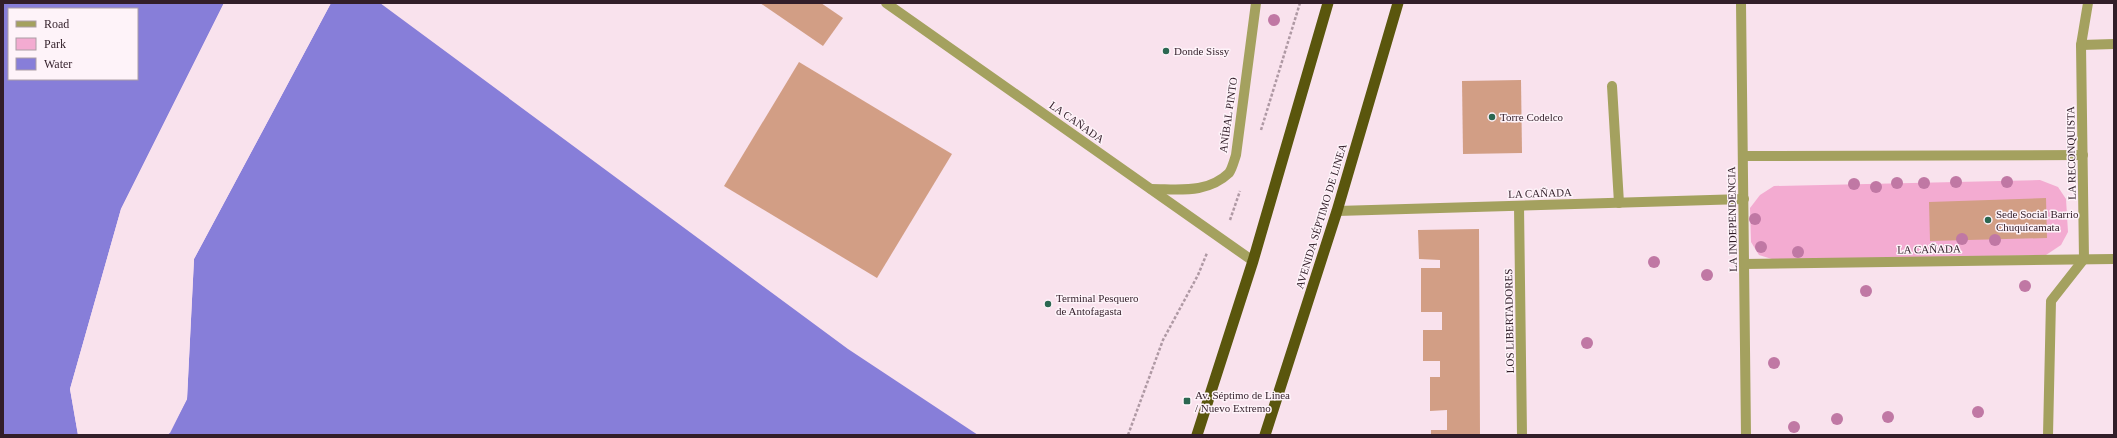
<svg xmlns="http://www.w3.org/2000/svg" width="2117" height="438" font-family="Georgia,serif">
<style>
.green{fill:#f3abd1}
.water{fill:#877ed9;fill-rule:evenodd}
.pier{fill:#f9e2ed}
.building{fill:#d29e85}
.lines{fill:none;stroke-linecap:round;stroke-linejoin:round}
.path{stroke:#af99a4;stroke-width:2.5;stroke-dasharray:3 2;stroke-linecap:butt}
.service{stroke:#a4a15f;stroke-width:10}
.minor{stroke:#a4a15f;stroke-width:10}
.trunk{stroke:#5a560d;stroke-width:11}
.tree{fill:#c078a4}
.poi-dot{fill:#2c6751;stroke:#fef3f9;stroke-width:1.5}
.labels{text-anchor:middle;stroke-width:3;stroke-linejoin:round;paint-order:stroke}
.poi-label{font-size:11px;fill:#321e29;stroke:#fef3f9;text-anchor:start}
.street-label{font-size:11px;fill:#321e29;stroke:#fef3f9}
</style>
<rect width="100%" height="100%" fill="#f9e2ed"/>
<polygon class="green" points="2040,180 2058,187 2066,199 2068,232 2061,245 2046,255 1775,260 1759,255 1751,242 1750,208 1760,195 1774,186"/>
<g class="water">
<path d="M3 3H224L121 209 70 389 78 435H3ZM9 9H137V79H9Z"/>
<polygon points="331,3 380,3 848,349 978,435 168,435 187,399 194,259"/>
</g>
<g class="pier">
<polygon points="224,3 226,4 123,210 72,389 80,435 78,435 70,389 121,209"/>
<polygon points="329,3 331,3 194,259 187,399 170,433 166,435 185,399 192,259"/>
</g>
<g class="building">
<polygon points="760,3 821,3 843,18 823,46"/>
<polygon points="799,62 952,154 877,278 724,186"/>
<polygon points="1521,80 1522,153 1463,154 1462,81"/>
<polygon points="2046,198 2047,238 1930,241 1929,202"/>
<polygon points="1479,229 1480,435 1431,435 1431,430 1447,430 1447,410 1430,411 1430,377 1440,377 1440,361 1423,361 1423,330 1442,330 1442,312 1421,312 1421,268 1440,268 1440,260 1419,259 1418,230"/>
</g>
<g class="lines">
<g class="path">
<polyline points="1261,130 1300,3"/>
<polyline points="1230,220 1240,191"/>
<polyline points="1128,435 1163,340 1198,275 1207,253"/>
</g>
<polyline class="service" points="1612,86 1619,203"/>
<g class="minor">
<polyline points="886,3 1253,261"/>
<polyline points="1741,3 1746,435"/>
<polyline points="2081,45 2114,44"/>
<polyline points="1743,156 2083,155"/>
<path d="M1151 189C1179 189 1207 194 1229 173 1232 169 1234 161 1236 155L1256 3"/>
<polyline points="1519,206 1522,435"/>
<polyline points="1337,211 1744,199"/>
<polyline points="1744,264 2114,259"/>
<polyline points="2048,435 2051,301 2084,259 2081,45 2088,3"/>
</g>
<g class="trunk">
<polyline points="1197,435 1253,261 1328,3"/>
<polyline points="1265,435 1337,211 1398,3"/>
</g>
</g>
<g class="tree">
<circle cx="1274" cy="20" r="6"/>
<circle cx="1956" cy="182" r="6"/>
<circle cx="2007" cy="182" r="6"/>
<circle cx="1897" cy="183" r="6"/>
<circle cx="1924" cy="183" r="6"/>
<circle cx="1854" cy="184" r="6"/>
<circle cx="1876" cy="187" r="6"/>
<circle cx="1755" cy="219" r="6"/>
<circle cx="1962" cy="239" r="6"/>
<circle cx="1995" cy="240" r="6"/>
<circle cx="1761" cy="247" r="6"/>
<circle cx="1798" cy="252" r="6"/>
<circle cx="1654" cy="262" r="6"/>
<circle cx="1707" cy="275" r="6"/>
<circle cx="2025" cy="286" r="6"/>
<circle cx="1866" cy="291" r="6"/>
<circle cx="1587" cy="343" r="6"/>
<circle cx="1774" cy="363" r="6"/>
<circle cx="1978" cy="412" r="6"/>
<circle cx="1888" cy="417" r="6"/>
<circle cx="1837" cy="419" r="6"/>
<circle cx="1794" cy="427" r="6"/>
</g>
<g class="poi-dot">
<circle cx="1166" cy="51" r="4"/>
<circle cx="1492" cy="117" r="4"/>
<circle cx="1988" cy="220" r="4"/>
<circle cx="1048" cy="304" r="4"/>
<rect x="1183" y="397" width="8" height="8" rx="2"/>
</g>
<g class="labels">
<g class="poi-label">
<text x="1174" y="55">Donde Sissy</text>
<text x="1500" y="121">Torre Codelco</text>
<text x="1996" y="218">Sede Social Barrio<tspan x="1996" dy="13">Chuquicamata</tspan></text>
<text x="1056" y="302">Terminal Pesquero<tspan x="1056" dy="13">de Antofagasta</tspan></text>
<text x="1195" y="399">Av. Séptimo de Linea<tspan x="1195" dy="13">/ Nuevo Extremo</tspan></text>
</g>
<g class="street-label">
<text transform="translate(1228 115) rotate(-82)" y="4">ANÍBAL PINTO</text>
<text transform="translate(1077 122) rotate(35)" y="4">LA CAÑADA</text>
<text transform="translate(2071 153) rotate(-91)" y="4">LA RECONQUISTA</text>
<text transform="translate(1540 193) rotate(-2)" y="4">LA CAÑADA</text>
<text transform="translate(1321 216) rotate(-73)" y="4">AVENIDA SÉPTIMO DE LINEA</text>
<text transform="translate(1732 219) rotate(-91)" y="4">LA INDEPENDENCIA</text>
<text transform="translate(1929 249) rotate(-1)" y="4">LA CAÑADA</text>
<text transform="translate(1509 321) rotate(-91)" y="4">LOS LIBERTADORES</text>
</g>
</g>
<rect width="2117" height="438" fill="none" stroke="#321e29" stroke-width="8"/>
<rect x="8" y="8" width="130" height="72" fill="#fef3f9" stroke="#ac9ea6"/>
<rect x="16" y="21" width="20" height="6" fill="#a4a15f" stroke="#ac9ea6"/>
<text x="44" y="28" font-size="12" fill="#321e29">Road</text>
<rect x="16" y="38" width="20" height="12" fill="#f3abd1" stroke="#ac9ea6"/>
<text x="44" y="48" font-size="12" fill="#321e29">Park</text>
<rect x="16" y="58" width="20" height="12" fill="#877ed9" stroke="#ac9ea6"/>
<text x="44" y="68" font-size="12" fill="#321e29">Water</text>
</svg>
